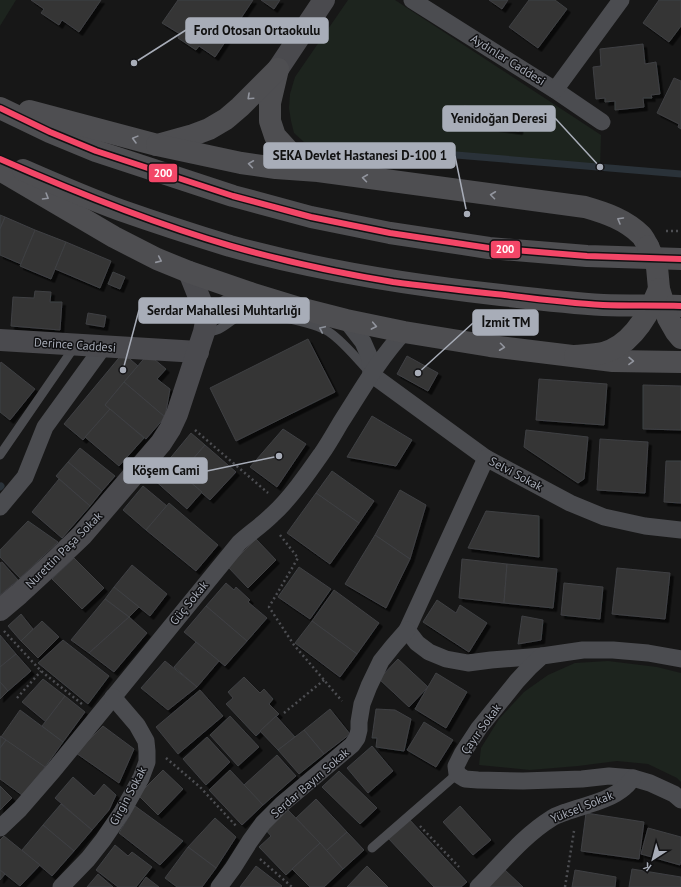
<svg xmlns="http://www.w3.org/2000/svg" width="681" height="887" font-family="'PT Sans',sans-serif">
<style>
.green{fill:#1d241e}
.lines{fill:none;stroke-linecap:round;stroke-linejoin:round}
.stream{stroke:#2a3239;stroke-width:7}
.building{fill:#353536;stroke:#3f4043;filter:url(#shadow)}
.path{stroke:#4d4e52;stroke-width:2.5;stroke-dasharray:2 3;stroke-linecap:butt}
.lane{stroke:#4b4c50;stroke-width:9}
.street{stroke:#4b4c50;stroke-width:17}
.secondary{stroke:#4a4a4e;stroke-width:22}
.highway{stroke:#4e4e51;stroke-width:22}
.highway-bridge{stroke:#4e4e51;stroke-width:22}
.bus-1-casing{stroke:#111113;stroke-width:9}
.bus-1{stroke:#f34667;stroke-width:6}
.oneway{stroke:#92959e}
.oneway2{stroke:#8c9099}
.labels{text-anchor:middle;stroke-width:3;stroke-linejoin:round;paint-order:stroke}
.street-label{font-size:12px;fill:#a8adb8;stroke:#111113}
.leader{fill:none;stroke:#a8adb8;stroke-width:1.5}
.callout-dot{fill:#a8adb8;stroke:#111113;stroke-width:1.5}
.callout{fill:#a8adb8;stroke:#a8adb8;stroke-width:1.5}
.callout-label{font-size:13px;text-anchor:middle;font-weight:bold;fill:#111}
.line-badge{stroke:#111113;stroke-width:1.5}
.badge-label{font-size:11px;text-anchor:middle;font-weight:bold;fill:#fff}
</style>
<defs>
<filter id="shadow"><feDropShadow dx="3.5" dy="3.5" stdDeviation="0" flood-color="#0009"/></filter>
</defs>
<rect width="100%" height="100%" fill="#171717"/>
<g class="green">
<polygon points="0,0 16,0 0,26"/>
<polygon points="348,0 395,0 601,135 600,167 304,142 294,133 291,121 289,108 290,94 295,77"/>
<polygon points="608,661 657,667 681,673 681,782 677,778 648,764 617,761 578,766 530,770 479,765 481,748 499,719 524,692 548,675 575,663"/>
</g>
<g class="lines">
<g class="stream">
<polyline points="444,154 681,174"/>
<polyline points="0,487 1,486"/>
</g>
</g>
<g class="building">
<polygon points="31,0 101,0 79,32 62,20 59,25 41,13 44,9"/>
<polygon points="178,0 253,0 215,57 199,46 196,50 178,38 180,34 162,23"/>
<polygon points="261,0 280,0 274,9"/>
<polygon points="489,0 508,0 502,9"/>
<polygon points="529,0 555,0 567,9 538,48 509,27"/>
<polygon points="659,0 681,0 681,26 669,42 643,23"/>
<polygon points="643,44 645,64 656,62 660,94 651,95 652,98 643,98 644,107 615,110 615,101 605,102 605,98 596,99 593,67 601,66 600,49"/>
<polygon points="674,78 681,81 681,129 678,127 679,124 657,113"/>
<polygon points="464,106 521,113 519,131 462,123"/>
<polygon points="0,215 5,217 0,229"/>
<polygon points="5,217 35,230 21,264 0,255 0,229"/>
<polygon points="35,230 66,242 51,279 20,266"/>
<polygon points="66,242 111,261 100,288 55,269"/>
<polygon points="113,272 125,277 120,289 108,284"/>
<polygon points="35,291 51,292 50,302 62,302 60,330 11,326 13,297 34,298"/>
<polygon points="88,313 106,316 104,327 86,324"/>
<polygon points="308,339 335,392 236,441 210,388"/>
<polygon points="123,353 138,366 105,405 110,409 83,440 64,424"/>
<polygon points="148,354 166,369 157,379 170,389 165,417 124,382"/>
<polygon points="407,356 438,373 428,391 397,374"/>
<polygon points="1,362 35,389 10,420 0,412 0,364"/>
<polygon points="539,379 607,384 604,425 536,420"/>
<polygon points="124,382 165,417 146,439 105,405"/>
<polygon points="643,385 681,386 681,430 643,429"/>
<polygon points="110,409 144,438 119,466 85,437"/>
<polygon points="372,416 412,440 396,466 347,457"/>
<polygon points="283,429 306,444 277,487 250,467"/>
<polygon points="526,430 588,437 584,479 578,483 524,447"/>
<polygon points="191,433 205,445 180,474 167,462"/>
<polygon points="600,439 648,442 645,493 597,490"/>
<polygon points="205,445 236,472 210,500 180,474"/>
<polygon points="80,448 115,476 102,491 68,462"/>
<polygon points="666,461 681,461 681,503 664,502"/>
<polygon points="68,462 102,491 90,506 56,476"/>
<polygon points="167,462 202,492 187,509 152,478"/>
<polygon points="332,471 374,501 359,523 316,493"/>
<polygon points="59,479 90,506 62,538 32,512"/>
<polygon points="143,486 167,506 146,530 123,510"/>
<polygon points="400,490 426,505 410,559 375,535"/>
<polygon points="316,493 359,523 330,564 287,533"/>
<polygon points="169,503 218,545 196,571 146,530"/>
<polygon points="486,511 539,516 539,557 468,548"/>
<polygon points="28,521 58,542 20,578 0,557 0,550"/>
<polygon points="375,535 410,559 386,608 345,584"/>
<polygon points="256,539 276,560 248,588 228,567"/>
<polygon points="74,558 104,588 82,609 52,579"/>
<polygon points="462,559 507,564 504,603 459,598"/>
<polygon points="2,562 18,580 0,595 0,563"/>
<polygon points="507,564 557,569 553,608 504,603"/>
<polygon points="132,565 167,594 150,616 114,587"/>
<polygon points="299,567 331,589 310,619 278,597"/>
<polygon points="617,568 670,573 665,619 612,614"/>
<polygon points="226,583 234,590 236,587 250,600 248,602 267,618 247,641 206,606"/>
<polygon points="564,583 603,587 600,619 561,615"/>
<polygon points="114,587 139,607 129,617 105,599"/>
<polygon points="334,590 379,623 357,654 312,621"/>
<polygon points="105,599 129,617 89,653 71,640"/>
<polygon points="437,600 456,613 460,605 487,623 469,652 423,622"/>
<polygon points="206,606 247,641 225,666 184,632"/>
<polygon points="21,614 33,629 21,641 8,626"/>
<polygon points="522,616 543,620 541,640 518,644"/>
<polygon points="129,617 147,633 114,672 89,653"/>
<polygon points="42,621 59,637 38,658 21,641"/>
<polygon points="312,621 357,654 340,677 295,643"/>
<polygon points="0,635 16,654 0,667"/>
<polygon points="63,640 109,676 88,704 38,663"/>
<polygon points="196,642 219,661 197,687 174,667"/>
<polygon points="16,654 31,671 8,691 0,682 0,667"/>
<polygon points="398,659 428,687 409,707 379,679"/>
<polygon points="165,661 197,687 168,710 141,688"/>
<polygon points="436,673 467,692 446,728 415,709"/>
<polygon points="244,677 260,693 264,689 273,699 269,704 279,714 256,736 226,704 233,698 228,692"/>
<polygon points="43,679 65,696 46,722 22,702"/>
<polygon points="0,682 8,691 0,699"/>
<polygon points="200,690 223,716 178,754 156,727"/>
<polygon points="65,696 85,712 63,742 42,726"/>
<polygon points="330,709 350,734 324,754 304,730"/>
<polygon points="376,709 395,710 411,719 404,751 376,747 377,738 372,738"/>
<polygon points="20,710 63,742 45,767 1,737"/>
<polygon points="230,716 259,747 238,766 210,735"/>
<polygon points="276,716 295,737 278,750 260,731"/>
<polygon points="424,722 453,740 436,767 407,750"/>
<polygon points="103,726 134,749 119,783 76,753"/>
<polygon points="304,730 324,754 299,774 278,750"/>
<polygon points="0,736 6,740 0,748"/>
<polygon points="207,737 230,762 206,785 183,759"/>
<polygon points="6,740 45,767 22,795 0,779 0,748"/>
<polygon points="372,746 393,771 368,793 347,768"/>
<polygon points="277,755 296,776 263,805 244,785"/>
<polygon points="163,770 183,789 158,815 138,795"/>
<polygon points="230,770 263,805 242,825 209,790"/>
<polygon points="339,771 377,808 360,824 322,787"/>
<polygon points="73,777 94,796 104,784 116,795 109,810 92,830 55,798"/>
<polygon points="0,786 12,798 0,810"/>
<polygon points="316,799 347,832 326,851 296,818"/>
<polygon points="61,804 92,830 74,851 43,825"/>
<polygon points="135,806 183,841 160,865 119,833"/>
<polygon points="460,806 491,840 473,855 443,822"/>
<polygon points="287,809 320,843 286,875 259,847 271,836 265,829"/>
<polygon points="586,813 644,822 639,859 581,851"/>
<polygon points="215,818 236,837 216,868 188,847"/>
<polygon points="409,819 467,882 461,887 434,887 388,838"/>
<polygon points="43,825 74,851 52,876 22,850"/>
<polygon points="648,828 681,837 681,860 680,865 641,854"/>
<polygon points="347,832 364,850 343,869 326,851"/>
<polygon points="4,836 40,865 20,886 0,870 0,840"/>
<polygon points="320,843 343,869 324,887 310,887 292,869"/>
<polygon points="115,845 128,856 132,852 152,867 136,887 118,887 96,870"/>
<polygon points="188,847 216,868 202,887 177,887 165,878"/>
<polygon points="256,866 282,886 281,887 240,887"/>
<polygon points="367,866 388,887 347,887"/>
<polygon points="632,869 681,877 681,887 629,887"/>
<polygon points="0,870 5,874 0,880"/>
<polygon points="505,870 523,887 489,887"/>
<polygon points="575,870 616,877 615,887 572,887"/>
<polygon points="98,874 113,887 87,887"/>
<polygon points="146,877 159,887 139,887"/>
</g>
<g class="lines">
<g class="path">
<polyline points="666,231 681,231"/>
<polyline points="195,430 268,493"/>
<polyline points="280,535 298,558 269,607 294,645 342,701"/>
<polyline points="4,631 41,671 82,704"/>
<polyline points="17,698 41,671"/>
<polyline points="284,713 324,680"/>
<polyline points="166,758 200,787 237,827"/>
<polyline points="420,826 459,867"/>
<polyline points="260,859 292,887"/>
<polyline points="565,887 574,831"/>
</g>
<g class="lane">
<path d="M204 332C225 332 227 320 243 315 250 312 257 312 264 313 271 313 278 316 285 318 299 321 316 324 329 332 344 342 358 360 370 373"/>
<polyline points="0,455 75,346"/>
<polyline points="372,848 457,774"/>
</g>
<g class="street">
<polyline points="412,0 555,90 602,122"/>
<polyline points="555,90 621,0"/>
<polyline points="346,320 363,342 370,358 371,374"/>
<polyline points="371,374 486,458 570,503 604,517 645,526 681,530"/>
<polyline points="486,458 407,630 417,643 429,652 446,659 468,663 491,660 542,656"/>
<polyline points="0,507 25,477 45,427 103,347"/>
<polyline points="681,659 648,653 613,650 583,650 542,656 530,667 517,681 479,728 462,754 456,766 457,774 465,779 478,780 523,781 582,779 609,776 633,778 650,783 674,794 681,800"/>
<path d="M0 828 20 809 53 771 239 543C250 533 262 525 272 515 290 499 308 473 322 453 329 443 335 432 341 422 361 391 379 359 404 332"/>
<polyline points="61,887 88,859 103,840 122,812 131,796 141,778 147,762 147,751 146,741 137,725 113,697"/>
<polyline points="219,887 233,868 250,841 263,823 282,804 352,745 357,738 359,730 359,722 362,704 369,686 381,661 393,646 407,630"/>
<path d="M478 887C502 863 523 836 552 818 556 815 561 814 566 812 585 805 609 801 625 787 628 785 630 781 633 778"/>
</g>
<g class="secondary">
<polyline points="278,69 324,0"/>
<polyline points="189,272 207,317"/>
<polyline points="207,317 250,293"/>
<polyline points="0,340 198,352"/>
<polyline points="0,610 19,594 57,559 82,535 161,443 170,429 177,414 204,332 207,317"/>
</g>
<g class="highway">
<polyline points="278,69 270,103 270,121 275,136 295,158 314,169"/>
<polyline points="0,108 50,132 96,151 233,196 311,217 390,233 489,248 587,256 681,259"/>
<polyline points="29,111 157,145 193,135 209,129 226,119 240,107 278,69"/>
<path d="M157 145 241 163 276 168 318 171 585 207C606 213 626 220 641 235 644 238 646 243 648 246"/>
<polyline points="0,170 114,237 157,259 189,272 250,293 299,308 346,320 404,332 490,346 613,361 681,362"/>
<path d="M23 170C55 184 87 198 120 210 157 223 194 235 230 246 319 271 410 285 501 295 535 299 569 303 603 305 629 306 655 305 681 306"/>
</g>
<g class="highway-bridge">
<polyline points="648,246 657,267 659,289 668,318 676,332 681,338"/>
<path d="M575 356C584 355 594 355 603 353 632 345 649 314 659 289"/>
</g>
<defs>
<g id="bus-1">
<polyline points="0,108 50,132 96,151 233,196 311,217 390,233 489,248 587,256 681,259"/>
<path d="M0 159C75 192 152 223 231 246 284 261 338 273 393 282 430 287 468 291 505 295 538 299 570 303 603 305 629 306 655 305 681 306"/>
</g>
</defs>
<use href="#bus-1" class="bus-1-casing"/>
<use href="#bus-1" class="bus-1"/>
</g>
<defs><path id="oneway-chevron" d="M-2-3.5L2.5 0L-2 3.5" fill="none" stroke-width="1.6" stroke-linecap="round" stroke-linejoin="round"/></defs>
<g class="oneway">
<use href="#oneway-chevron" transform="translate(250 97) rotate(137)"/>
<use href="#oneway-chevron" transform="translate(135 139) rotate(-165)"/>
<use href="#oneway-chevron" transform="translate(251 164) rotate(-172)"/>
<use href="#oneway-chevron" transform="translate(365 178) rotate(-172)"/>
<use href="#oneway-chevron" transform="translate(493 195) rotate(-173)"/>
<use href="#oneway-chevron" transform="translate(46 197) rotate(31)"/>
<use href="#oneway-chevron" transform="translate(620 220) rotate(-150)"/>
<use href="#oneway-chevron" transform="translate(159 260) rotate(24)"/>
<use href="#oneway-chevron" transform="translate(374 326) rotate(11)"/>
<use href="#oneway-chevron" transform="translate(502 347) rotate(7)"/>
<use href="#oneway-chevron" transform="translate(631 361) rotate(1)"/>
</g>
<use class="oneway2" href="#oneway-chevron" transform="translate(322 329) rotate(-155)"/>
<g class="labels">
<g class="street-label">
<text transform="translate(508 60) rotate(32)" y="4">Aydınlar Caddesi</text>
<text transform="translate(75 345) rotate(4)" y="4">Derince Caddesi</text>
<text transform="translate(516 474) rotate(28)" y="4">Selvi Sokak</text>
<text transform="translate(64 550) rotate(-45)" y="4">Nurettin Paşa Sokak</text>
<text transform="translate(189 603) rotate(-51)" y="4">Güç Sokak</text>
<text transform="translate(481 729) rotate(-54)" y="4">Çayır Sokak</text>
<text transform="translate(310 783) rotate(-41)" y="4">Serdar Bayırı Sokak</text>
<text transform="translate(128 796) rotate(-62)" y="4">Girgin Sokak</text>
<text transform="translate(582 807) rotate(-22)" y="4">Yüksel Sokak</text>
</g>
</g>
<path class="leader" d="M134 63L186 30M600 167L555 118M467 214L455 156M123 370L139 310M418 373L473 323M279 456L207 471"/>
<g class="callout-dot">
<circle cx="134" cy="63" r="4"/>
<circle cx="600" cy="167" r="4"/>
<circle cx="467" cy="214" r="4"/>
<circle cx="123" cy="370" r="4"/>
<circle cx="418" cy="373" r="4"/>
<circle cx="279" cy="456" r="4"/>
</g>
<g class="callout">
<rect x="186" y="18" width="142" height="25" rx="4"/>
<rect x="443" y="106" width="112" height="25" rx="4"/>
<rect x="264" y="143" width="191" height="25" rx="4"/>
<rect x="139" y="298" width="170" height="25" rx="4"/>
<rect x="473" y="310" width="65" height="25" rx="4"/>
<rect x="124" y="458" width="83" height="25" rx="4"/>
</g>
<g class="callout-label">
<text x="257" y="35">Ford Otosan Ortaokulu</text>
<text x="499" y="123">Yenidoğan Deresi</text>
<text x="360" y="160">SEKA Devlet Hastanesi D-100 1</text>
<text x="224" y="315">Serdar Mahallesi Muhtarlığı</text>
<text x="506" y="327">İzmit TM</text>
<text x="166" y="475">Köşem Cami</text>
</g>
<g class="line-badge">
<rect x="148" y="163" width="30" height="20" rx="4" fill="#f34667"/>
<rect x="490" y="240" width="31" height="19" rx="4" fill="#f34667"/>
</g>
<g class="badge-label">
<text x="163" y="177">200</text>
<text x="505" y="253">200</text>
</g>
<g transform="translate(653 859) rotate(216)" stroke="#111113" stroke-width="3" paint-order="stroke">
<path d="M0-3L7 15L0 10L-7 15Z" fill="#a8adb8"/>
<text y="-6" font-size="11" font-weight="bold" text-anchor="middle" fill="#a8adb8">K</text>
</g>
</svg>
